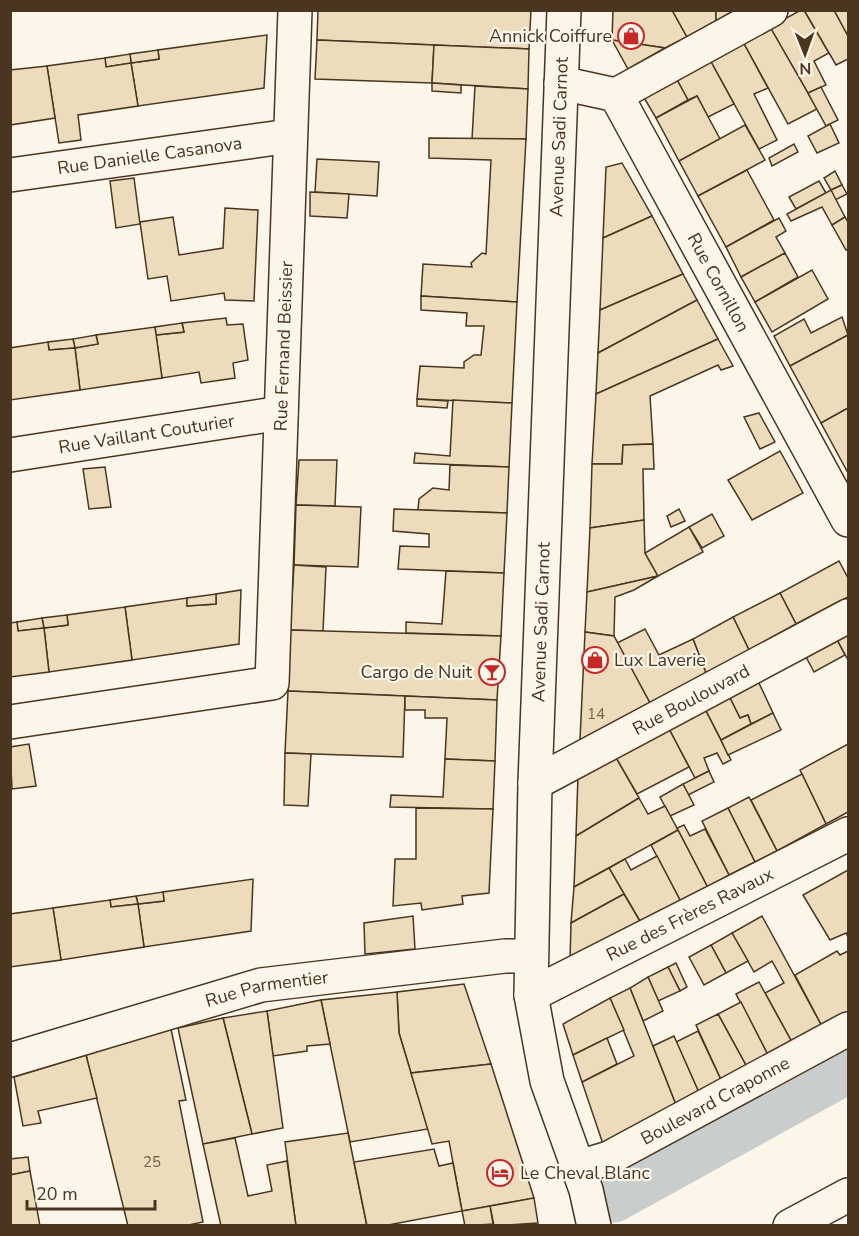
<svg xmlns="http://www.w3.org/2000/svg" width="859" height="1236" font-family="'Nunito Sans',sans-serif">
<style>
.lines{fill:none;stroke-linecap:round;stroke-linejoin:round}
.canal{stroke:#c9cecd;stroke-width:45}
.building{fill:#ecdcbc;stroke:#4a3520;stroke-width:1.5}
.minor-casing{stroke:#4a3520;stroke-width:36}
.secondary-casing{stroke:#4a3520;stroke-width:36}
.minor{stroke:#fbf6e9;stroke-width:33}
.secondary{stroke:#fbf6e9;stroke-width:33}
.labels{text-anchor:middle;stroke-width:4.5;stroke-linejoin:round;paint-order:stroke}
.number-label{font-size:15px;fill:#725f47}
.poi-label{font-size:18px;fill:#4a3520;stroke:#fbf6e9;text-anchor:end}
.street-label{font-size:18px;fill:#4a3520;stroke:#fbf6e9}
</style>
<rect width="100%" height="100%" fill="#fbf6e9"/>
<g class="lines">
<polyline class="canal" points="614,1200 848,1071"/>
</g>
<g class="building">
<polygon points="318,10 531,10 529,49 317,40"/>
<polygon points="613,10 672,10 687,37 665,48 612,40"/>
<polygon points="672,10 716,10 716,21 687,37"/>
<polygon points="716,10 735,10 716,21"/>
<polygon points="801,10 804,10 829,53 814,61 826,85 808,93 770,27"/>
<polygon points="804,10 834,10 848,36 848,59 836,65"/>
<polygon points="834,10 848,10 848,36"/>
<polygon points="770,27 817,109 788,124 743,42"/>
<polygon points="267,35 264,88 138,106 131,63 159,59 158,50"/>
<polygon points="317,40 434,45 432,83 315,79"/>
<polygon points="612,40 665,48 628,69"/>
<polygon points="743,42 768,88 754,94 777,140 759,149 710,60"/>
<polygon points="434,45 529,49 528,89 432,83"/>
<polygon points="158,50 159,59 131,63 130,54"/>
<polygon points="130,54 131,63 106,67 105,58"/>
<polygon points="105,58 106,67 131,63 138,106 78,115 81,140 59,143 47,66"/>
<polygon points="710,60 734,104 708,117 697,96 688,100 676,78"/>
<polygon points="47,66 55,118 10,125 10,70"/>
<polygon points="676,78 688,100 656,118 643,96"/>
<polygon points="432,83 461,85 461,93 432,91"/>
<polygon points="475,86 528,89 526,139 472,139"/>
<polygon points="821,87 838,120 826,126 808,93"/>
<polygon points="697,96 720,139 679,161 656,118"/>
<polygon points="830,124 839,143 817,153 808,136"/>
<polygon points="745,125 765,160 698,196 679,161"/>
<polygon points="429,138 526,139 517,302 421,296 423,264 472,267 471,263 482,253 486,254 491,160 429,158"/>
<polygon points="794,144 798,152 772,166 769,158"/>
<polygon points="317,159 379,162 377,196 315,192"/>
<polygon points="622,163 652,216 603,238 606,167"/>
<polygon points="747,170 774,220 726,247 698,196"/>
<polygon points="835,171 842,185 831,190 824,178"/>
<polygon points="134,178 140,224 116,228 110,181"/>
<polygon points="819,181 826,193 796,209 789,197"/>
<polygon points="842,185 847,194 835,200 831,190"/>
<polygon points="831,190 845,217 832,225 822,207 791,221 787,214"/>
<polygon points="310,192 349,194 347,218 310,216"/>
<polygon points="225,208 258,210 254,301 225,300 224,293 171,301 167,276 148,279 140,222 173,217 179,255 223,248"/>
<polygon points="652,216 683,274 600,310 603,238"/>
<polygon points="845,217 848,222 848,249 846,250 832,225"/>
<polygon points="779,218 786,231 776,237 785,253 741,277 726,247"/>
<polygon points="785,253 798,277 755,302 741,277"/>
<polygon points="812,270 828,299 772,332 755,302"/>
<polygon points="683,274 697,300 598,353 600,310"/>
<polygon points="421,296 517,302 512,403 417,399 420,366 464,368 464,362 474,355 481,355 484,326 466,326 467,313 421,310"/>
<polygon points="697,300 718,339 596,394 598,353"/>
<polygon points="842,317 848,335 790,366 774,336 804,319 811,333"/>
<polygon points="226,318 227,325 243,324 248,360 233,363 235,378 201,383 199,372 162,378 156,335 184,332 182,323"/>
<polygon points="182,323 184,332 156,335 155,327"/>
<polygon points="155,327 162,378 80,390 75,348 98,344 96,335"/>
<polygon points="96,335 98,344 75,348 73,339"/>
<polygon points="848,335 848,408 821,423 790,366"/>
<polygon points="73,339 75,348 49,350 48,342"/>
<polygon points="718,339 733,366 721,370 718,365 650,396 653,444 623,445 622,464 592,464 596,394"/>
<polygon points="48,342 49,350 75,348 80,390 10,400 10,348"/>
<polygon points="417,399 448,401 447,408 417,406"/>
<polygon points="453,400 512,403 509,467 414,463 415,453 450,456"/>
<polygon points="848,408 848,473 821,423"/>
<polygon points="759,413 775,442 760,449 744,417"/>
<polygon points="653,444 654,469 643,469 644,520 590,528 592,464 622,464 623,445"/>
<polygon points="780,451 803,493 752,520 728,480"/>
<polygon points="299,460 337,460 335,506 296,505"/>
<polygon points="450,465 509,467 507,513 418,510 419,499 433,488 449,490"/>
<polygon points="105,467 111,507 89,509 83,469"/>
<polygon points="296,505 361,507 358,567 294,565"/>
<polygon points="394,509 507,513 504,573 398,569 400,546 429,547 429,534 393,531"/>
<polygon points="679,509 685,521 671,527 667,516"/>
<polygon points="712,514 724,536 702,548 689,527"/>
<polygon points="644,520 645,553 658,576 587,592 590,528"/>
<polygon points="689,527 703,552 658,576 645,553"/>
<polygon points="839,561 848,578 848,597 796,624 780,593"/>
<polygon points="294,565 326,567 323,631 290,630"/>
<polygon points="446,571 504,573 501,636 406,633 406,622 442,624"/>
<polygon points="658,576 634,590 615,597 614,636 585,632 587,592"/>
<polygon points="241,590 239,644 132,660 125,607 187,598 187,606 216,604 216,594"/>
<polygon points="780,593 796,624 749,650 733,617"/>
<polygon points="216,594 216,604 187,606 187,598"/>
<polygon points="125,607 132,660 49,672 44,628 68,625 67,615"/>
<polygon points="67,615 68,625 44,628 42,618"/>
<polygon points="733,617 749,650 706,673 693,639"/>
<polygon points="42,618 44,628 18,631 17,622"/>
<polygon points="17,622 18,631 44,628 49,672 10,677 10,623"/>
<polygon points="645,629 659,655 693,639 706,673 650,703 617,643"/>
<polygon points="290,630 501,636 497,700 288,691"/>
<polygon points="585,632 614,636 650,703 580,740"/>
<polygon points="848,632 848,660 836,638"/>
<polygon points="836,638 845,655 814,672 805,655"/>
<polygon points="758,681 773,713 751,724 748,715 740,718 729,696"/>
<polygon points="288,691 405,696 403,757 285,753"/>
<polygon points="405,696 497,700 495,761 445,759 447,718 425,718 425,710 405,710"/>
<polygon points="729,696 740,718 748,715 751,724 721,740 705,709"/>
<polygon points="705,709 731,760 723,764 717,753 704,758 709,771 695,778 668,727"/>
<polygon points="773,713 781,730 728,755 721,740"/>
<polygon points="668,727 689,767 637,794 615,756"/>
<polygon points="29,744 36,786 12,789 10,747"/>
<polygon points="848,744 848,812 826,824 800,770"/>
<polygon points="285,753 311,754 308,806 284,805"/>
<polygon points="615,756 639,798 576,836 578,775"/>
<polygon points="445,759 495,761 493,809 390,807 391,795 443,797"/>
<polygon points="709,771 714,782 688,795 683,784"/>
<polygon points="802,774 826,824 777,851 751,800"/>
<polygon points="683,784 694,805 670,816 660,797"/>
<polygon points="749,797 777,851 755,862 728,808"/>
<polygon points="639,798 648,814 665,806 678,830 574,887 576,836"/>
<polygon points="416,808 493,809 489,893 462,896 463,904 422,910 421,903 393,906 395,859 416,859"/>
<polygon points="728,808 755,862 729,875 702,821"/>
<polygon points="684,825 690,836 705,829 729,875 708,888 677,828"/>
<polygon points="678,830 708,888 681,902 651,845"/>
<polygon points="657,856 681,902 641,923 609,868 625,859 631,870"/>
<polygon points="609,868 624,894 571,923 574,887"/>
<polygon points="848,870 848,937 846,933 830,940 803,895"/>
<polygon points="253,879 251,931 144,947 138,904 164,901 163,892"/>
<polygon points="163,892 164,901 138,904 136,896"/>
<polygon points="624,894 641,923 570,961 571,923"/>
<polygon points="136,896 138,904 111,907 110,900"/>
<polygon points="110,900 111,907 138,904 144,947 61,960 53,908"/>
<polygon points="53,908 61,960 10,967 10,914"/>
<polygon points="413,916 415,949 365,954 364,923"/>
<polygon points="762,916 823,1028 793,1044 765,993 784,983 772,961 754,972 732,933"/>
<polygon points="732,933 748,961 726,973 711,945"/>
<polygon points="711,945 726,973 704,985 689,957"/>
<polygon points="837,951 840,955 848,951 848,1014 823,1028 795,975"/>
<polygon points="676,963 687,987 680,991 668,967"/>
<polygon points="668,967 680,991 658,1001 648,977"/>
<polygon points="648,977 663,1011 643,1021 630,988"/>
<polygon points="759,982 793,1044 769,1057 736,994"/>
<polygon points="464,984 491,1064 411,1073 399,1033 397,992"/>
<polygon points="630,988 677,1107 604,1147 582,1082 634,1056 610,998"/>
<polygon points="397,992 399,1033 428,1129 350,1142 321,1000"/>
<polygon points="610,998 624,1030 573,1055 563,1024"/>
<polygon points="321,1000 330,1044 307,1046 307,1051 273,1056 267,1011"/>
<polygon points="741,1002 769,1057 748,1069 718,1014"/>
<polygon points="267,1011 283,1128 252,1134 223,1018"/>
<polygon points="718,1014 748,1069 722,1082 696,1025"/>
<polygon points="223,1018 252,1134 203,1144 178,1028"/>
<polygon points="171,1029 186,1100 179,1101 203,1222 184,1226 128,1226 86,1055"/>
<polygon points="698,1031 722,1082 700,1095 676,1042"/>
<polygon points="674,1036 700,1095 677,1107 653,1046"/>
<polygon points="607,1038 617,1064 582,1082 573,1055"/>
<polygon points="86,1055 97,1098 38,1111 41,1123 23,1126 14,1077"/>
<polygon points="491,1064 534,1198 462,1211 449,1141 432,1144 411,1073"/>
<polygon points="348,1133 367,1226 296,1226 285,1142"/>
<polygon points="235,1138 248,1196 272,1191 267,1165 287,1161 296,1226 221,1226 203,1144"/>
<polygon points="434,1149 439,1166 453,1163 462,1211 383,1226 367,1226 354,1162"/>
<polygon points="28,1157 30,1171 10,1175 10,1159"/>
<polygon points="30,1171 40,1226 10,1226 10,1175"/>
<polygon points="534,1198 538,1223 494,1226 490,1206"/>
<polygon points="490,1206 493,1224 465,1226 462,1211"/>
</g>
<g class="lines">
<defs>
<g id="minor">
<path id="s1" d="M561 83 616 95 848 520"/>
<polyline points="616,95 771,10"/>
<path id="s2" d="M10 175 290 136"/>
<path id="s3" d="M10 455 281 413"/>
<path id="s4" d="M10 722 272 683 295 10"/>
<path id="s5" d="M535 783 848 616"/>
<path id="s6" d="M531 995 848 834"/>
<path id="s7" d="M10 1060 261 985 505 956H530"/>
<path id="s8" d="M579 1167 609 1158 848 1029"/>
</g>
<g id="secondary">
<polyline points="564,10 535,783 531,995 547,1081 586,1190 594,1226"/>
<polyline points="790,1226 848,1195"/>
</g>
</defs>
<use href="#minor" class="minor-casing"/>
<use href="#secondary" class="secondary-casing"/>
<use href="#minor" class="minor"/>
<use href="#secondary" class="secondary"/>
</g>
<defs>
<symbol id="shop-ring" viewBox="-11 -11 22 22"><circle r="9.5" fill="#fbf6e9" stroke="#c62828" stroke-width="1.5"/><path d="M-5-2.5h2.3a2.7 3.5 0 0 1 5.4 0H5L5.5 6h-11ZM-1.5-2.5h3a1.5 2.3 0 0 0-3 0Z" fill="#c62828"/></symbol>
<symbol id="bar-ring" viewBox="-11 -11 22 22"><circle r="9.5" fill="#fbf6e9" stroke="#c62828" stroke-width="1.5"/><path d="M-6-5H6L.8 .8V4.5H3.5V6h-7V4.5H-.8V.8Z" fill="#c62828"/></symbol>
<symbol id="hotel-ring" viewBox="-11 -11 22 22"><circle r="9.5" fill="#fbf6e9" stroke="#c62828" stroke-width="1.5"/><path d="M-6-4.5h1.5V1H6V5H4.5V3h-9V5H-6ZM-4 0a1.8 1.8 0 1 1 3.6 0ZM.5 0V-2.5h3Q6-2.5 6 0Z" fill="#c62828"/></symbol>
</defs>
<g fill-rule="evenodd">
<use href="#shop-ring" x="616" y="21" width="30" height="30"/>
<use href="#shop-ring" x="580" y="645" width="30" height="30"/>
<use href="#bar-ring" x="477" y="657" width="30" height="30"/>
<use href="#hotel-ring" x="485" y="1158" width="30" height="30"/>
</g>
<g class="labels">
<g class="number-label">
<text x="596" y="719">14</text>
<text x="152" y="1167">25</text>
</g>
<g class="poi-label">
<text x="612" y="42">Annick Coiffure</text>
<text x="614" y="666" text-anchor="start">Lux Laverie</text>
<text x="472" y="678">Cargo de Nuit</text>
<text x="520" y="1179" text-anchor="start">Le Cheval Blanc</text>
</g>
<g class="street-label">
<text transform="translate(559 137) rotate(-88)" y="6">Avenue Sadi Carnot</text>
<text dy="6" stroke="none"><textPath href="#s2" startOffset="141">Rue Danielle Casanova</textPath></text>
<text dy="6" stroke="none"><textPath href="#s1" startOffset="270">Rue Cornillon</textPath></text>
<text dy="6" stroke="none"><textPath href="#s4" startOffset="602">Rue Fernand Beissier</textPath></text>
<text dy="6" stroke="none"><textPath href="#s3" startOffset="138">Rue Vaillant Couturier</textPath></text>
<text transform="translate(541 622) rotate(-88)" y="6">Avenue Sadi Carnot</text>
<text dy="6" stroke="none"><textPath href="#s5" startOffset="177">Rue Boulouvard</textPath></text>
<text dy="6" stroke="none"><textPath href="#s6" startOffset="178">Rue des Frères Ravaux</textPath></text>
<text dy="6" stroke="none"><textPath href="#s7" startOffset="267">Rue Parmentier</textPath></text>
<text dy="6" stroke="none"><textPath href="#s8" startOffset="152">Boulevard Craponne</textPath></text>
</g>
</g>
<rect width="859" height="1236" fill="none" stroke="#4a3520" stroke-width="24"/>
<g transform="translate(805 54) rotate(179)" stroke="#fbf6e9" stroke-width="4.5" paint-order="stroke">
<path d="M0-4.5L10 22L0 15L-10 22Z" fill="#4a3520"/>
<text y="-9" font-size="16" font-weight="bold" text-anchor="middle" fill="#4a3520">N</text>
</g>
<path d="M27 1200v9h128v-9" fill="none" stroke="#4a3520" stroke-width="3"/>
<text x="36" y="1200" font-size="18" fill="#4a3520" stroke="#fbf6e9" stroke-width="4.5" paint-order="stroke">20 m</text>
</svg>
